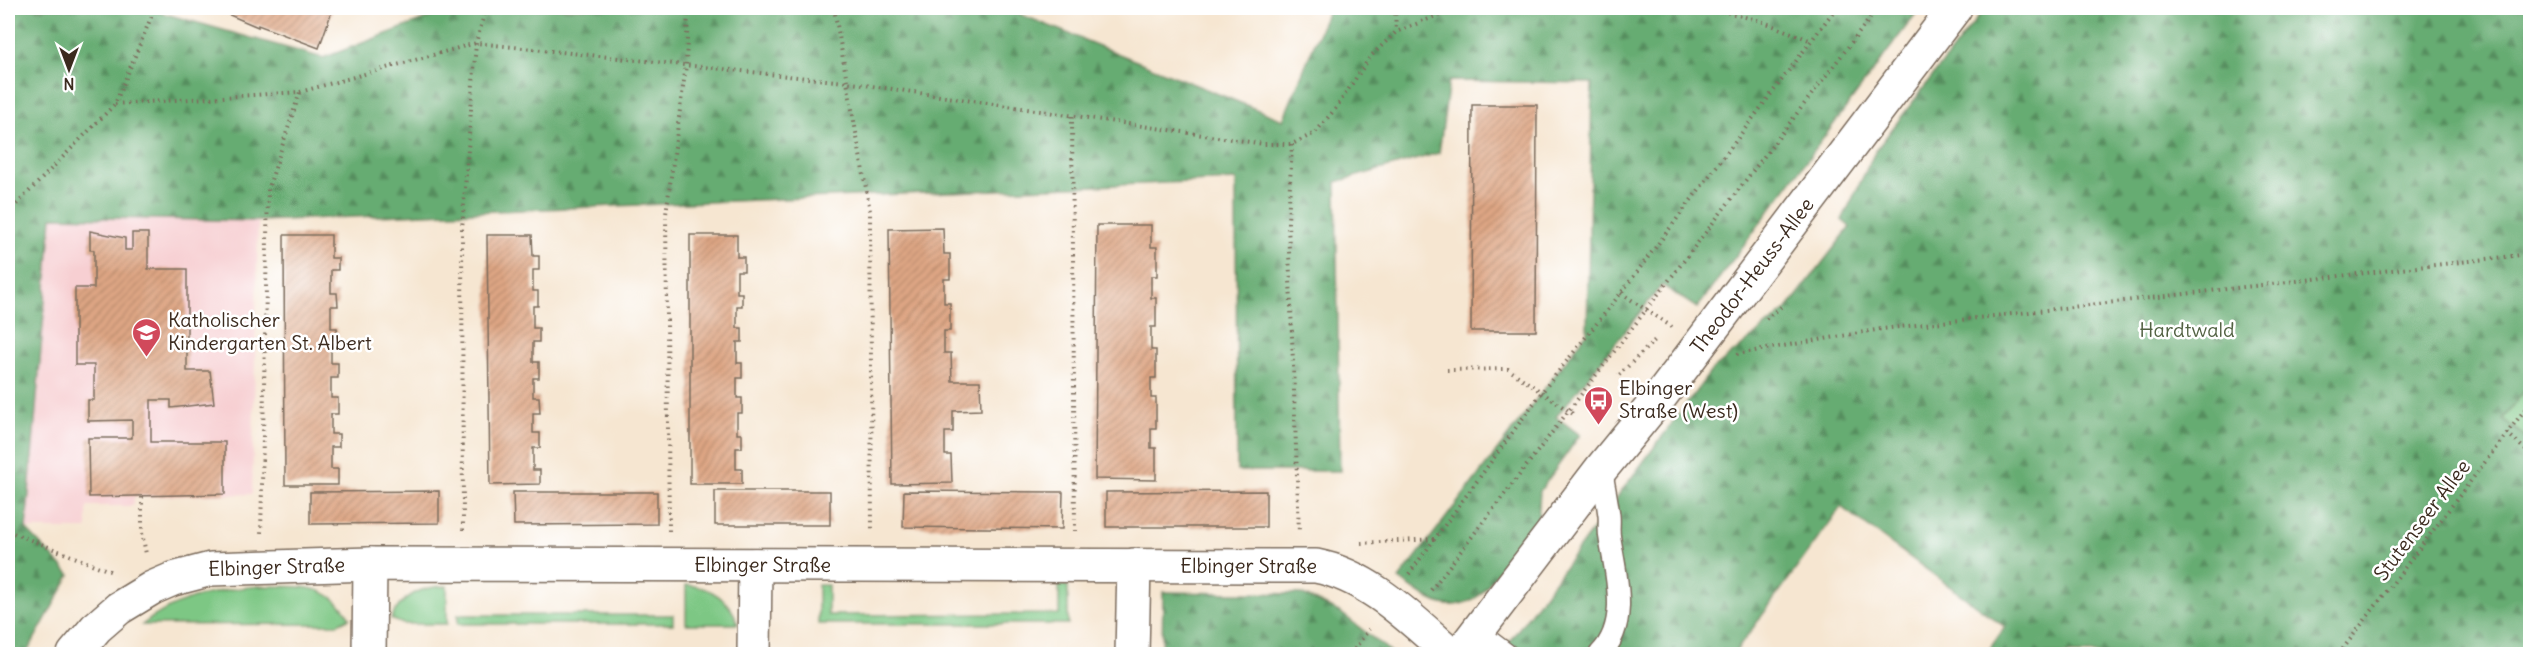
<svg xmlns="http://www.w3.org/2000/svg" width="2538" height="662" font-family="Delius,sans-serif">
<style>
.built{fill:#f7cfd2}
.grass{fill:#7dc784;stroke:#5c7851;stroke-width:1.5}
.forest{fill:url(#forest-firs);stroke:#506b48;stroke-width:1.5}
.building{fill:url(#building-hatch)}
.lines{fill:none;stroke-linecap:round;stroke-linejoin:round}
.service-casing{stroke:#7c6c5d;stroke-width:24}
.minor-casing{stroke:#7c6c5d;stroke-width:36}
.secondary-casing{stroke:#7c6c5d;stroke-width:36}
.path{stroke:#7c6c5d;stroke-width:4;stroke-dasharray:1.5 4.5;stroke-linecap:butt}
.service{stroke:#fff;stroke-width:21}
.minor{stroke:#fff;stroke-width:33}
.secondary{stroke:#fff;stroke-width:33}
.labels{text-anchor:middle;stroke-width:5;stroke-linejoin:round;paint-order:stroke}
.street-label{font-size:20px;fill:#3b2a1e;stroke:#fff}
.poi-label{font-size:20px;fill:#3b2a1e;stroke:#fff;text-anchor:start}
.park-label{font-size:20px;fill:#526142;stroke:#fff}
</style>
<defs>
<pattern id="forest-firs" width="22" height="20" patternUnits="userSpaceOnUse" patternTransform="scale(1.5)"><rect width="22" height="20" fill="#66ac72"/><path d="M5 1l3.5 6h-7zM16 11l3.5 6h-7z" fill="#558c5d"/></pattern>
<pattern id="building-hatch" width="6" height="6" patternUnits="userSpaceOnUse" patternTransform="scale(1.5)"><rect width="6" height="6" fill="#dea684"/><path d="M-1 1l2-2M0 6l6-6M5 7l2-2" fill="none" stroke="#b5876b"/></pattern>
</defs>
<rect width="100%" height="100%" fill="#fff"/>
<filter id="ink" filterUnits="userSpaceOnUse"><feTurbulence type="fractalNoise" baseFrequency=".0167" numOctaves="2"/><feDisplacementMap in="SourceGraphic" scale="12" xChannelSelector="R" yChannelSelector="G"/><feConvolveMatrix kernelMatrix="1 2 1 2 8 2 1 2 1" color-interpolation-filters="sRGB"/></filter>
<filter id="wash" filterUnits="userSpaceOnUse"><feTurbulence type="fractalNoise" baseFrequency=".008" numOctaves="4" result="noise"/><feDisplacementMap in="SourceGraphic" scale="24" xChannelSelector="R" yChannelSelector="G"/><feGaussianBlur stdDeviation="1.35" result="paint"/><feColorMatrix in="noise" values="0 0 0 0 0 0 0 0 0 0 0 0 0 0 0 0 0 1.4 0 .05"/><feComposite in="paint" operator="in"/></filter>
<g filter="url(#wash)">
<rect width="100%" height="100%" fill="#f6e6d1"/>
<polygon class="built" points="51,217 258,221 252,494 134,497 133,506 87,506 87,529 26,529"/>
<g class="grass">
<polygon points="2530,383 2530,441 2503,419"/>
<path d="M686 585C710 586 731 600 738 624H686Z"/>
<polygon points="818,585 828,585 828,615 1059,614 1059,585 1068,586 1068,624 818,624"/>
<path d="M260 586C298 587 328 581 350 618L338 624 142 625C174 599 220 589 260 586Z"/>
<path d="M447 586V624H403L391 619C401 596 422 586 447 586Z"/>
<rect x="458" y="615" width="215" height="9"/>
</g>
<g class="forest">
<path d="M8 8H145L323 58 447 11 449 8H1005L1283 120 1329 8H1920L1697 308 1662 285 1556 417 1580 435 1540 491 1538 522 1480 595C1447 618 1427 598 1399 579L1587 333 1592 83 1449 81 1439 153 1336 182 1340 471H1237L1236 180 258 221 52 217 26 529 70 575 26 654H8Z"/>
<polygon points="1985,8 2530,8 2530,383 2503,419 2530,441 2530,654 1986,654 2005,627 1841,507 1734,654 1500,654 1711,371 1786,310 1850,227 1842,220 1876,150"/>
<polygon points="1163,592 1301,594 1341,613 1393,654 1162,654"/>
</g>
<g id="blocks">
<g class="building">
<polygon points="222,8 333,8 319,48 258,25 258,27 220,11"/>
<polygon points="1472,105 1537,105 1536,331 1471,331"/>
<polygon points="1097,225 1151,225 1151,247 1157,247 1157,276 1151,276 1151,298 1156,298 1156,327 1151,327 1151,350 1156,350 1156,378 1151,378 1151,398 1156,398 1156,428 1151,428 1151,448 1156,448 1156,480 1095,479"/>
<polygon points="943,228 944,254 950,254 950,279 944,279 944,303 950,303 950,331 944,331 944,353 951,353 952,381 980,381 981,410 953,411 953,432 945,432 945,455 951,455 952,483 892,484 889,229"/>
<polygon points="90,231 125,238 125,250 132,250 132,233 148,233 148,269 187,269 187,371 210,371 214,403 171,408 171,400 151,400 151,442 225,442 225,494 89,497 88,438 132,438 132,420 88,421 88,400 94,400 94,365 75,365 75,288 94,288 94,250 90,250"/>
<polygon points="284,235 331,235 331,258 338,258 338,270 331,270 331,293 337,293 338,306 331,306 331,328 337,328 338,342 331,342 331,363 338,363 338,378 331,378 331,398 338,398 338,414 331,414 331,434 339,434 339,447 331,447 331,469 338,469 338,485 285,485"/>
<polygon points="487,235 532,235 533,256 539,256 539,270 533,270 533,291 538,291 538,306 533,306 533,328 539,328 539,342 533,342 533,362 539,362 539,378 533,378 533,397 539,397 540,413 533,413 533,433 540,433 540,448 533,448 533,470 540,470 540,484 490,485"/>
<polygon points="690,235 737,235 737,257 744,257 744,271 737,271 737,293 742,293 742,306 737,306 737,328 742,328 742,342 737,342 737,363 742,363 742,378 737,378 737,398 742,398 742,413 737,413 737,434 742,434 742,448 736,448 736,469 742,469 742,484 690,484"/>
<polygon points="439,491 439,523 310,524 310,492"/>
<rect x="715" y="491" width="115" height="34"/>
<polygon points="904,491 1063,492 1062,529 903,527"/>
<polygon points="1266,491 1266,527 1106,527 1106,492"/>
<polygon points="513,492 657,492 657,524 514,525"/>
</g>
</g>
</g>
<g filter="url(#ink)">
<use href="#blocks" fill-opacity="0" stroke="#7c6c5d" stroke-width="1.5"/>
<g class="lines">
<defs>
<g id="service">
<polyline points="1478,633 1506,654"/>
<path d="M1600 654C1630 624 1616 575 1610 539 1608 531 1610 523 1609 515 1607 500 1604 484 1601 469"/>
</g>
<g id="minor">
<path id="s1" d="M74 654 96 628 119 608 152 588 173 579 211 569 370 564 1316 566C1369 576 1412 620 1451 654"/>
<polyline points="369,654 370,564"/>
<polyline points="754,654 755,565"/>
<polyline points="1132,654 1134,565"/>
</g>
<g id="secondary">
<path id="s2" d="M1460 654 1601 469 1660 397 1955 8"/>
</g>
</defs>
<use href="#service" class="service-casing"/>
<use href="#minor" class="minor-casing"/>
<use href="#secondary" class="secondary-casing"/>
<g class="path">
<polyline points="834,8 870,211 872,532"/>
<polyline points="1395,8 1396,32"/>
<polyline points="1710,8 1761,21 1812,41"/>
<polyline points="300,92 476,43 845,82 1264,144 1292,144 1315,133 1336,108 1370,57 1396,32 1436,16 1472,8"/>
<polyline points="115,104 300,92 268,189 261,534"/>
<polyline points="1072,116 1075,531"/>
<polyline points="1292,144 1288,222 1299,533"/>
<polyline points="8,213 115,104 155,8"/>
<polyline points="1621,293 1672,327"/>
<polyline points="1766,319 1781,307"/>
<polyline points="1737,354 1882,329 2530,254"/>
<polyline points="1447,370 1508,369 1576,416"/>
<polyline points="1619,375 1657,338"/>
<polyline points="2507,433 2530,454"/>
<polyline points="142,497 142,533 146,554"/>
<polyline points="463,530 462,229 476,43 486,8"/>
<polyline points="8,531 112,572"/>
<polyline points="669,531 666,214 686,65 688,8"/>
<polyline points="1361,543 1434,539"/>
<polyline points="1409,574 1542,392 1621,293 1836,8"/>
<polyline points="1431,590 1878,8"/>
<polyline points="1351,654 1369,629"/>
<polyline points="1382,654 1389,646"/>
<polyline points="2339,654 2530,403"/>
</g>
<use href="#service" class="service"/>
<use href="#minor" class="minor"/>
<use href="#secondary" class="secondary"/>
</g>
</g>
<defs>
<symbol id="school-pin" viewBox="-11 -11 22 30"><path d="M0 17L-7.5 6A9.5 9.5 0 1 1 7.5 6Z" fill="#d1495b" stroke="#fff"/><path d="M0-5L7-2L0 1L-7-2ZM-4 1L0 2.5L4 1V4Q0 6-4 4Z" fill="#fff"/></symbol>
<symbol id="bus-pin" viewBox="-11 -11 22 30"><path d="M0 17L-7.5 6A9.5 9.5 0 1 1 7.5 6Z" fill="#d1495b" stroke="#fff"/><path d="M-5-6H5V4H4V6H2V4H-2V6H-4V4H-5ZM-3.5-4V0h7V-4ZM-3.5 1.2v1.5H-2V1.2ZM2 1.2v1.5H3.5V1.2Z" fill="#fff"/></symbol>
</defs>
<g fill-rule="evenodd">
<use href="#school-pin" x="130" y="316" width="33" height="45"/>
<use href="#bus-pin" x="1582" y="384" width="33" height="45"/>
</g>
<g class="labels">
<g class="street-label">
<text dy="7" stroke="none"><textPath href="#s2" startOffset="478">Theodor-Heuss-Allee</textPath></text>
<text transform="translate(2422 520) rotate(-53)" y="7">Stutenseer Allee</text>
<text dy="7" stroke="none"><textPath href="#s1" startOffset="717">Elbinger Straße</textPath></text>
<text dy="7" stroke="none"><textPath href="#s1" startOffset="1203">Elbinger Straße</textPath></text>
<text dy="7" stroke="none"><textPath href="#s1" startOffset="231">Elbinger Straße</textPath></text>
</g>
<g class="poi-label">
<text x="168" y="327">Katholischer<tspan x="168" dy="23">Kindergarten St. Albert</tspan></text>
<text x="1619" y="395">Elbinger<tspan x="1619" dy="23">Straße (West)</tspan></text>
</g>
<g class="park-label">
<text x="2187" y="337">Hardtwald</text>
</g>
</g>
<rect width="2538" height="662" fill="none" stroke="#fff" stroke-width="30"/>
<g transform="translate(69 69) rotate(180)" stroke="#ffffff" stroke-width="4.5" paint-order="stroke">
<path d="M0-4.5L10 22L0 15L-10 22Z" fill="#3b2a1e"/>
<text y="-9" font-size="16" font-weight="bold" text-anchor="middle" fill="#3b2a1e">N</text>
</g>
</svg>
